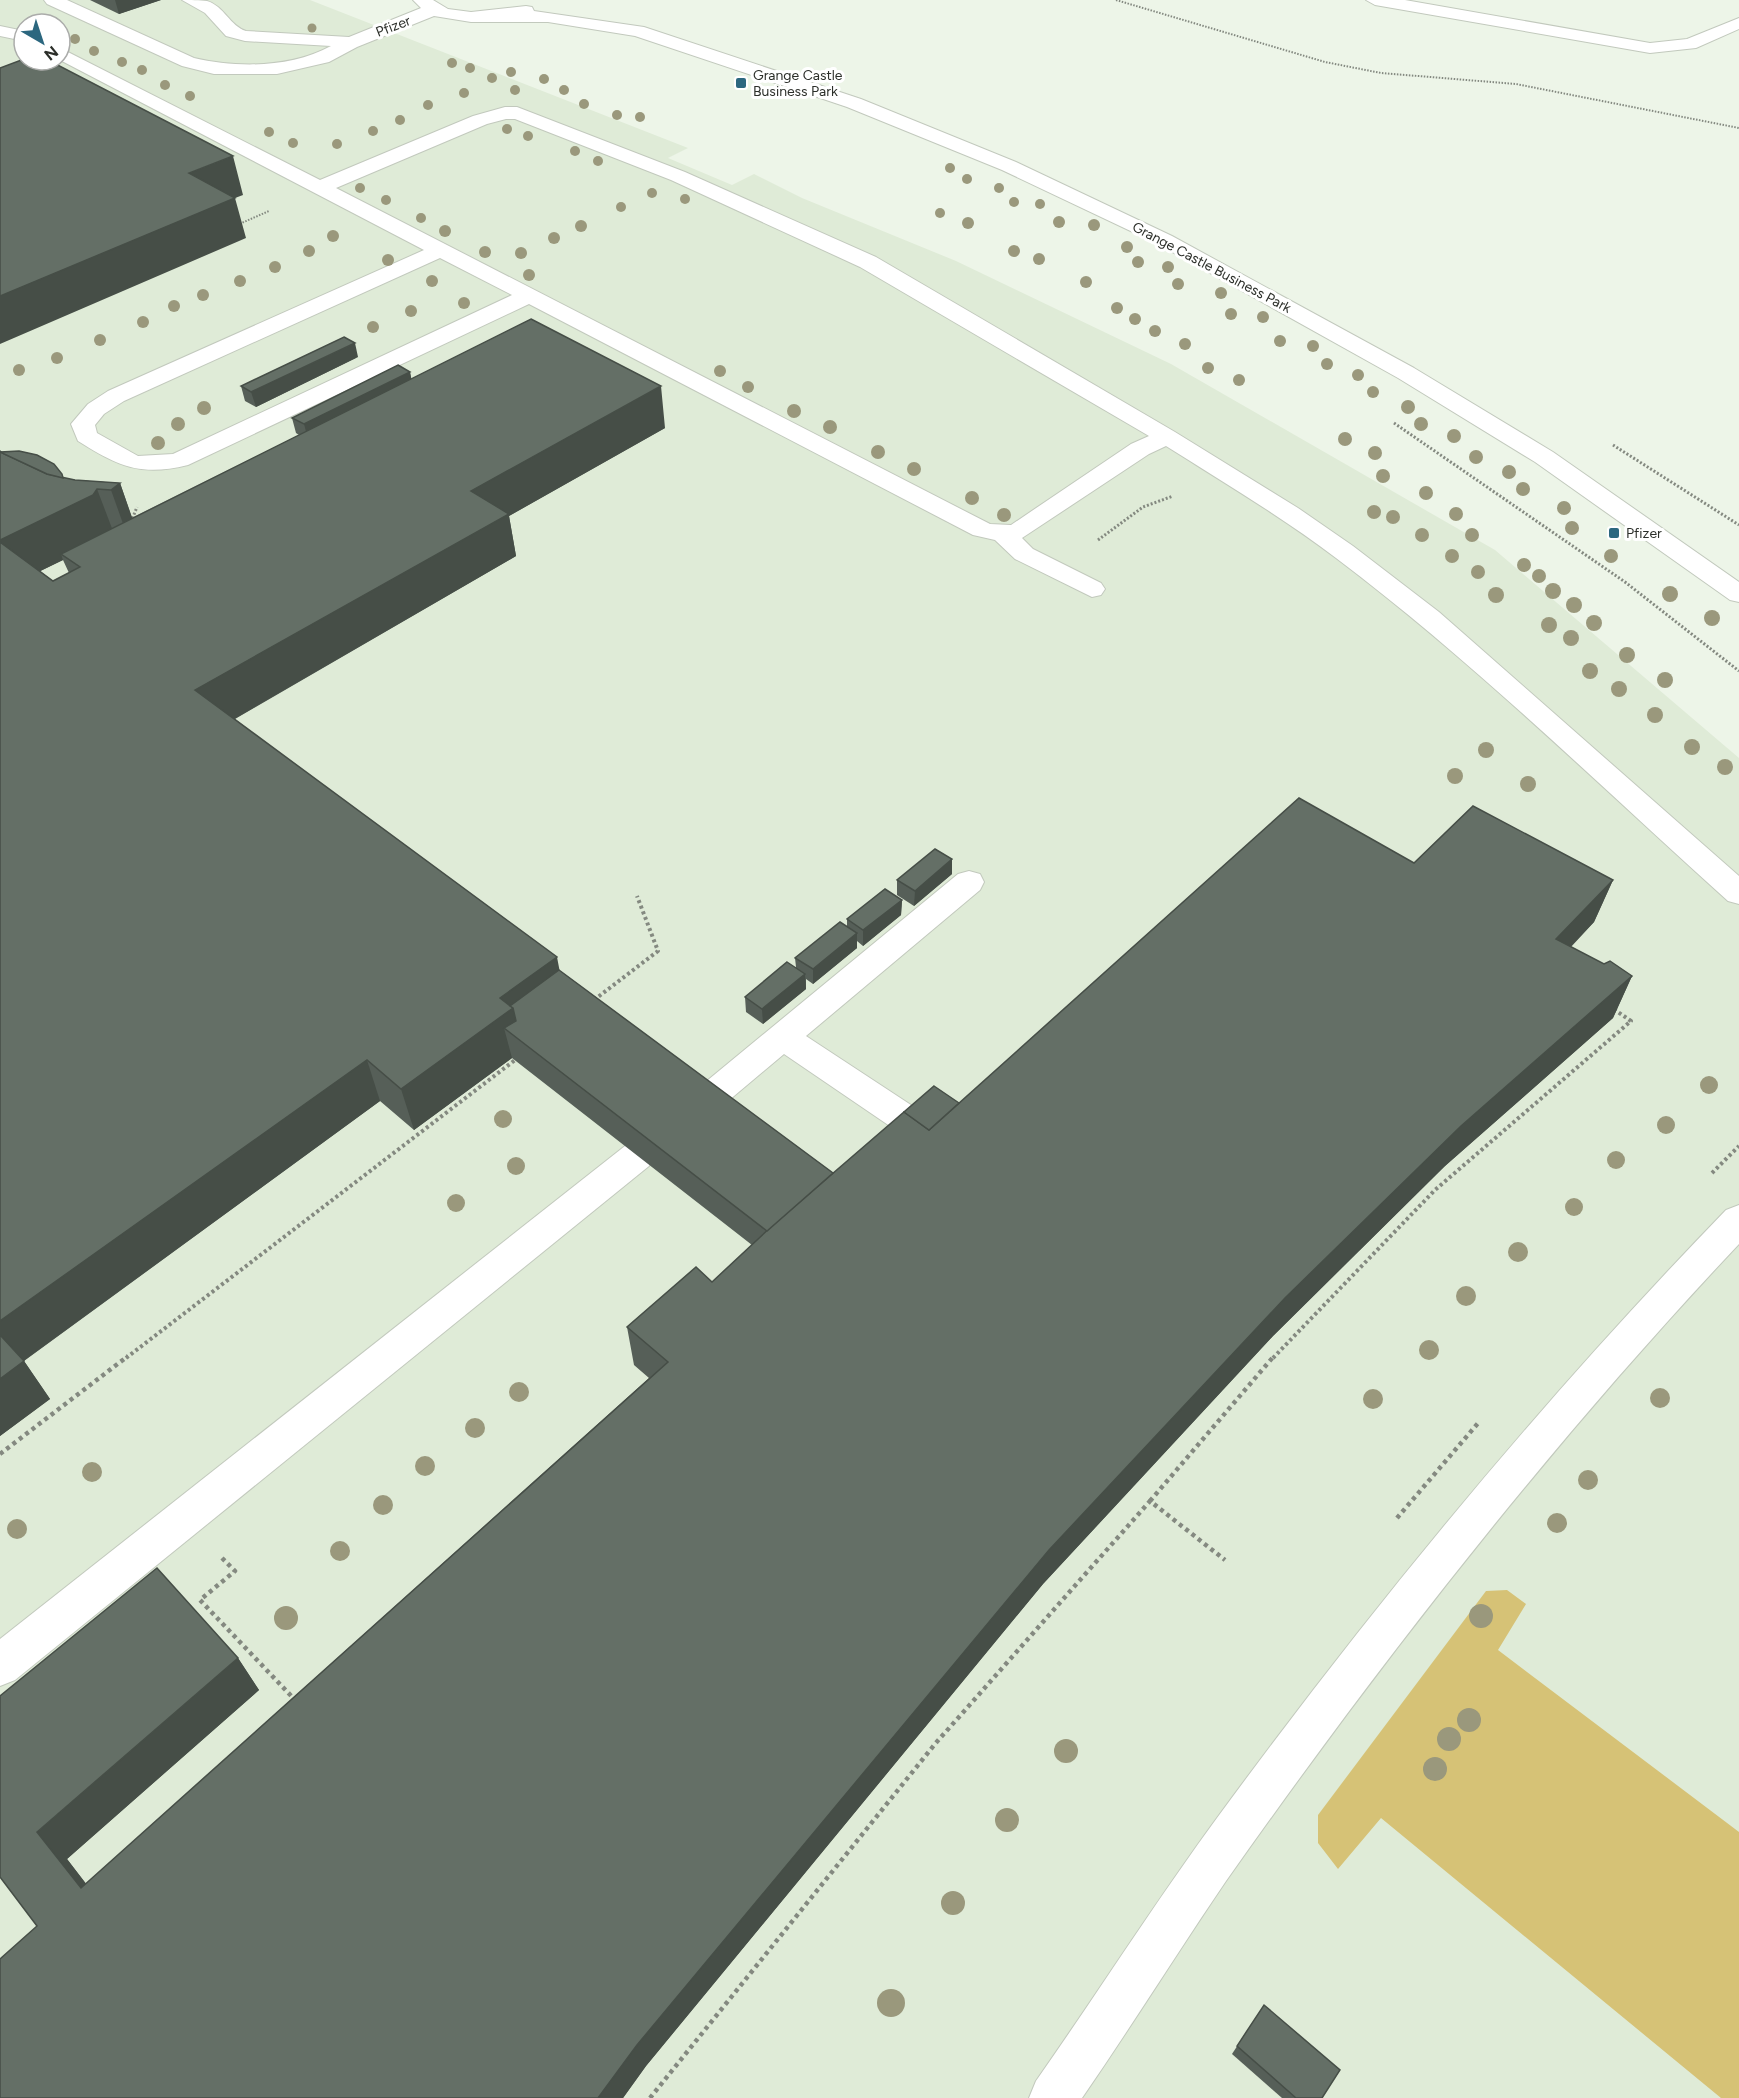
<svg xmlns="http://www.w3.org/2000/svg" width="1739" height="2098" font-family="Figtree,sans-serif">
<style>
.built{fill:#dfebd7;fill-rule:evenodd}
.green{fill:#d6c276}
.lines{fill:none;stroke-linecap:round;stroke-linejoin:round}
.minor-casing{stroke:#c2c9bd;stroke-width:2}
.path-far3{stroke:#848980;stroke-width:2;stroke-dasharray:1.5 1.5;stroke-linecap:butt}
.path-far2{stroke:#848980;stroke-width:3;stroke-dasharray:2 2;stroke-linecap:butt}
.path-far1{stroke:#848980;stroke-width:4;stroke-dasharray:3 3;stroke-linecap:butt}
.path{stroke:#848980;stroke-width:4.5;stroke-dasharray:4 4;stroke-linecap:butt}
.minor{fill:#fff;fill-rule:evenodd}
.tree{fill:#9a987c}
.wall{fill:#565f58;fill-rule:evenodd}
.shaded-wall{fill:#464e47}
.building{fill:#646f66;stroke:#464e47;stroke-width:1.5}
.poi-dot{fill:#2c677f;stroke:#fff;stroke-width:2}
.labels{text-anchor:middle;stroke-width:6;stroke-linejoin:round;paint-order:stroke}
.far-street-label{font-size:14px;fill:#2c2f2a;stroke:#fff}
.far-poi-label{font-size:14px;fill:#2c2f2a;stroke:#fff;text-anchor:start}
</style>
<rect width="100%" height="100%" fill="#edf5e8"/>
<path class="built" d="M0 0H310L688 148 668 158 732 185 754 174 802 198 956 261 1171 364 1495 550 1739 758V2098H0ZM24 24H60V60H24Z"/>
<polygon class="green" points="1507,1590 1526,1604 1498,1650 1739,1832 1739,2098 1721,2098 1381,1818 1338,1869 1318,1843 1318,1815 1486,1591"/>
<g class="lines">
<defs>
<g id="minor">
<path d="M44 0H67L194 58C237 68 291 68 331 46L245 41 226 36 205 13 182 0C190 0 200 0 207 1 224 6 230 26 246 31L349 37 421 8 413 0H433L448 9 471 12 526 6 532 7 534 11 644 27 861 99 1016 162 1172 236 1414 368 1553 452 1739 582V602L1730 600 1535 462 1398 378 1158 244 1002 170 847 107 635 36 548 22H471L434 16 357 47 329 62 277 74H214L182 66 47 4Z"/>
<polygon points="1366,0 1405,0 1650,43 1687,39 1739,18 1739,29 1696,48 1650,53 1375,5"/>
<polygon points="0,26 24,31 24,41 0,36"/>
<path d="M60 48 320 180 473 116 505 107H517L685 172 876 257 1175 432 1298 508 1353 546 1439 612 1739 876V904L1728 901C1599 785 1474 662 1336 558 1282 517 1223 482 1166 446L1149 454 1022 538 1033 549 1101 583 1105 589 1101 595 1092 597 1015 559 995 540 973 535 529 304 188 465C140 477 118 466 78 441L71 424 88 404 108 391 424 250 60 60ZM506 119H515L671 180 860 267 1149 436 1131 444 1011 525 990 524 336 188 487 124ZM440 258 512 295 173 454 138 456 97 433 95 425 104 414 124 401Z"/>
<polygon points="969,871 980,874 984,882 980,890 806,1036 949,1130 954,1140 949,1150 937,1154 925,1150 784,1054 715,1112 703,1116 691,1112 686,1103 691,1094 958,874"/>
<polygon points="637,1142 649,1146 654,1156 649,1166 15,1680 0,1686 0,1639 625,1146"/>
<path d="M1739 1205V1244C1552 1442 1383 1658 1226 1881 1177 1953 1131 2027 1082 2098H1029L1036 2081C1097 1994 1154 1904 1217 1818 1374 1604 1542 1400 1726 1210Z"/>
</g>
</defs>
<use href="#minor" class="minor-casing"/>
<g class="path-far3">
<polyline points="1116,0 1325,62 1381,73 1516,84 1739,128"/>
<polyline points="237,225 269,211"/>
</g>
<g class="path-far2">
<polyline points="1394,423 1625,582 1739,671"/>
<polyline points="1613,445 1739,525"/>
<polyline points="131,522 137,507"/>
<polyline points="1098,540 1143,507 1173,496"/>
</g>
<g class="path-far1">
<polyline points="594,1000 658,951 637,896"/>
<polyline points="1712,1173 1739,1146"/>
<polyline points="126,1358 519,1057"/>
<polyline points="1273,1358 1435,1190 1631,1021 1612,1008"/>
</g>
<g class="path">
<polyline points="0,1454 128,1356"/>
<polyline points="1150,1501 1274,1356"/>
<polyline points="1397,1518 1479,1422"/>
<polyline points="222,1558 235,1571 200,1600 296,1701"/>
<polyline points="650,2098 935,1744 1150,1501 1225,1560"/>
</g>
<use href="#minor" class="minor"/>
</g>
<g class="tree">
<circle cx="312" cy="28" r="4.5"/>
<circle cx="75" cy="39" r="5"/>
<circle cx="94" cy="51" r="5"/>
<circle cx="122" cy="62" r="5"/>
<circle cx="452" cy="63" r="5"/>
<circle cx="470" cy="68" r="5"/>
<circle cx="142" cy="70" r="5"/>
<circle cx="511" cy="72" r="5"/>
<circle cx="492" cy="78" r="5"/>
<circle cx="544" cy="79" r="5"/>
<circle cx="165" cy="85" r="5"/>
<circle cx="515" cy="90" r="5"/>
<circle cx="564" cy="90" r="5"/>
<circle cx="464" cy="93" r="5"/>
<circle cx="190" cy="96" r="5"/>
<circle cx="584" cy="104" r="5"/>
<circle cx="428" cy="105" r="5"/>
<circle cx="617" cy="115" r="5"/>
<circle cx="640" cy="117" r="5"/>
<circle cx="400" cy="120" r="5"/>
<circle cx="507" cy="129" r="5"/>
<circle cx="373" cy="131" r="5"/>
<circle cx="269" cy="132" r="5"/>
<circle cx="528" cy="136" r="5"/>
<circle cx="293" cy="143" r="5"/>
<circle cx="337" cy="144" r="5"/>
<circle cx="575" cy="151" r="5"/>
<circle cx="598" cy="161" r="5"/>
<circle cx="950" cy="168" r="5"/>
<circle cx="967" cy="179" r="5"/>
<circle cx="360" cy="188" r="5"/>
<circle cx="999" cy="188" r="5"/>
<circle cx="652" cy="193" r="5"/>
<circle cx="685" cy="199" r="5"/>
<circle cx="386" cy="200" r="5"/>
<circle cx="1014" cy="202" r="5"/>
<circle cx="1040" cy="204" r="5"/>
<circle cx="621" cy="207" r="5"/>
<circle cx="940" cy="213" r="5"/>
<circle cx="421" cy="218" r="5"/>
<circle cx="1059" cy="222" r="6"/>
<circle cx="968" cy="223" r="6"/>
<circle cx="1094" cy="225" r="6"/>
<circle cx="581" cy="226" r="6"/>
<circle cx="445" cy="231" r="6"/>
<circle cx="333" cy="236" r="6"/>
<circle cx="554" cy="238" r="6"/>
<circle cx="1127" cy="247" r="6"/>
<circle cx="309" cy="251" r="6"/>
<circle cx="1014" cy="251" r="6"/>
<circle cx="485" cy="252" r="6"/>
<circle cx="521" cy="253" r="6"/>
<circle cx="1039" cy="259" r="6"/>
<circle cx="388" cy="260" r="6"/>
<circle cx="1138" cy="262" r="6"/>
<circle cx="275" cy="267" r="6"/>
<circle cx="1168" cy="267" r="6"/>
<circle cx="529" cy="275" r="6"/>
<circle cx="240" cy="281" r="6"/>
<circle cx="432" cy="281" r="6"/>
<circle cx="1086" cy="282" r="6"/>
<circle cx="1178" cy="284" r="6"/>
<circle cx="1221" cy="293" r="6"/>
<circle cx="203" cy="295" r="6"/>
<circle cx="464" cy="303" r="6"/>
<circle cx="174" cy="306" r="6"/>
<circle cx="1117" cy="308" r="6"/>
<circle cx="411" cy="311" r="6"/>
<circle cx="1231" cy="314" r="6"/>
<circle cx="1263" cy="317" r="6"/>
<circle cx="1135" cy="319" r="6"/>
<circle cx="143" cy="322" r="6"/>
<circle cx="373" cy="327" r="6"/>
<circle cx="1155" cy="331" r="6"/>
<circle cx="100" cy="340" r="6"/>
<circle cx="1280" cy="341" r="6"/>
<circle cx="1185" cy="344" r="6"/>
<circle cx="1313" cy="346" r="6"/>
<circle cx="57" cy="358" r="6"/>
<circle cx="1327" cy="364" r="6"/>
<circle cx="1208" cy="368" r="6"/>
<circle cx="19" cy="370" r="6"/>
<circle cx="720" cy="371" r="6"/>
<circle cx="1358" cy="375" r="6"/>
<circle cx="1239" cy="380" r="6"/>
<circle cx="748" cy="387" r="6"/>
<circle cx="1373" cy="392" r="6"/>
<circle cx="1408" cy="407" r="7"/>
<circle cx="204" cy="408" r="7"/>
<circle cx="794" cy="411" r="7"/>
<circle cx="178" cy="424" r="7"/>
<circle cx="1421" cy="424" r="7"/>
<circle cx="830" cy="427" r="7"/>
<circle cx="1454" cy="436" r="7"/>
<circle cx="1345" cy="439" r="7"/>
<circle cx="158" cy="443" r="7"/>
<circle cx="878" cy="452" r="7"/>
<circle cx="1375" cy="453" r="7"/>
<circle cx="1476" cy="457" r="7"/>
<circle cx="914" cy="469" r="7"/>
<circle cx="1509" cy="472" r="7"/>
<circle cx="1383" cy="476" r="7"/>
<circle cx="1523" cy="489" r="7"/>
<circle cx="1426" cy="493" r="7"/>
<circle cx="972" cy="498" r="7"/>
<circle cx="1564" cy="508" r="7"/>
<circle cx="1374" cy="512" r="7"/>
<circle cx="1456" cy="514" r="7"/>
<circle cx="1004" cy="515" r="7"/>
<circle cx="1393" cy="517" r="7"/>
<circle cx="1572" cy="528" r="7"/>
<circle cx="1422" cy="535" r="7"/>
<circle cx="1472" cy="535" r="7"/>
<circle cx="1452" cy="556" r="7"/>
<circle cx="1611" cy="556" r="7"/>
<circle cx="1524" cy="565" r="7"/>
<circle cx="1478" cy="572" r="7"/>
<circle cx="1539" cy="576" r="7"/>
<circle cx="1553" cy="591" r="8"/>
<circle cx="1670" cy="594" r="8"/>
<circle cx="1496" cy="595" r="8"/>
<circle cx="1574" cy="605" r="8"/>
<circle cx="1712" cy="618" r="8"/>
<circle cx="1594" cy="623" r="8"/>
<circle cx="1549" cy="625" r="8"/>
<circle cx="1571" cy="638" r="8"/>
<circle cx="1627" cy="655" r="8"/>
<circle cx="1590" cy="671" r="8"/>
<circle cx="1665" cy="680" r="8"/>
<circle cx="1619" cy="689" r="8"/>
<circle cx="1655" cy="715" r="8"/>
<circle cx="1692" cy="747" r="8"/>
<circle cx="1486" cy="750" r="8"/>
<circle cx="1725" cy="767" r="8"/>
<circle cx="1455" cy="776" r="8"/>
<circle cx="1528" cy="784" r="8"/>
<circle cx="1709" cy="1085" r="9"/>
<circle cx="503" cy="1119" r="9"/>
<circle cx="1666" cy="1125" r="9"/>
<circle cx="1616" cy="1160" r="9"/>
<circle cx="516" cy="1166" r="9"/>
<circle cx="456" cy="1203" r="9"/>
<circle cx="1574" cy="1207" r="9"/>
<circle cx="1518" cy="1252" r="10"/>
<circle cx="1466" cy="1296" r="10"/>
<circle cx="1429" cy="1350" r="10"/>
<circle cx="519" cy="1392" r="10"/>
<circle cx="1660" cy="1398" r="10"/>
<circle cx="1373" cy="1399" r="10"/>
<circle cx="475" cy="1428" r="10"/>
<circle cx="425" cy="1466" r="10"/>
<circle cx="92" cy="1472" r="10"/>
<circle cx="1588" cy="1480" r="10"/>
<circle cx="383" cy="1505" r="10"/>
<circle cx="1557" cy="1523" r="10"/>
<circle cx="17" cy="1529" r="10"/>
<circle cx="340" cy="1551" r="10"/>
<circle cx="1481" cy="1616" r="12"/>
<circle cx="286" cy="1618" r="12"/>
<circle cx="1469" cy="1720" r="12"/>
<circle cx="1449" cy="1739" r="12"/>
<circle cx="1066" cy="1751" r="12"/>
<circle cx="1435" cy="1769" r="12"/>
<circle cx="1007" cy="1820" r="12"/>
<circle cx="953" cy="1903" r="12"/>
<circle cx="891" cy="2003" r="14"/>
</g>
<g class="wall">
<polygon points="90,0 161,0 119,14"/>
<polygon points="358,357 256,407 245,401 241,386"/>
<path d="M410 372 411 379 665 428 509 516 516 556 235 719 559 970 833 1173 959 1103 1414 863 1613 880 1594 922 1571 947 1604 964 1632 976 1613 1018 1445 1166 1273 1336 1043 1584 646 2066 623 2098H0L37 1926 0 1877 238 1658 259 1690 67 1859 86 1884 649 1378 634 1365 627 1327 712 1282 752 1245 512 1058 414 1130 380 1101 24 1361 50 1399 0 1436V451L63 478 75 480 120 483 132 518 299 435 296 433 292 418ZM63 560 69 573 53 581 40 571Z"/>
<polygon points="952,874 914,906 897,895 897,880"/>
<polygon points="902,900 901,915 863,946 857,941 857,948 813,984 806,979 806,989 763,1024 746,1012 745,997 796,967 795,958 847,926 847,919"/>
<polygon points="1264,2005 1322,2098 1282,2098 1232,2054"/>
</g>
<g class="shaded-wall">
<polygon points="115,0 161,0 119,14"/>
<polygon points="233,156 243,195 235,198 246,238 0,344 0,296 189,173"/>
<polygon points="355,343 358,357 256,407 251,392"/>
<polygon points="410,372 413,387 308,439 304,424"/>
<polygon points="661,386 665,428 509,516 516,556 210,733 195,690 471,491"/>
<polygon points="120,483 135,526 126,532 111,490"/>
<polygon points="67,489 97,489 113,531 61,554 63,560 16,583 0,544 0,540"/>
<polygon points="952,859 952,874 914,906 915,891"/>
<polygon points="1613,880 1594,922 1538,981 1556,939"/>
<polygon points="902,900 901,915 863,946 863,930"/>
<polygon points="857,933 857,948 813,984 813,969"/>
<polygon points="557,957 565,999 504,1028 512,1058 414,1130 401,1089 500,998"/>
<polygon points="805,974 806,989 763,1024 762,1009"/>
<polygon points="1632,976 1613,1018 1445,1166 1273,1336 1043,1584 646,2066 623,2098 598,2098 637,2045 1049,1550 1285,1298 1461,1126"/>
<polygon points="367,1060 380,1101 18,1365 0,1338 0,1321"/>
<polygon points="24,1361 50,1399 0,1436 0,1379"/>
<polygon points="238,1658 259,1690 67,1859 101,1903 81,1888 37,1832"/>
</g>
<g class="building">
<polygon points="24,59 48,60 233,156 189,173 235,198 0,296 0,68"/>
<polygon points="531,319 661,386 471,491 509,514 195,690 557,957 500,998 513,1008 401,1089 367,1060 0,1321 0,542 53,581 80,567 61,554"/>
<polygon points="344,337 355,343 251,392 241,386"/>
<polygon points="398,365 410,372 304,424 292,418"/>
<polygon points="0,451 2,453 47,474 75,480 120,483 111,490 97,489 93,495 0,540"/>
<polygon points="19,451 37,455 54,464 62,474 63,478 47,474 2,453 1,452"/>
<polygon points="1299,798 1414,863 1473,806 1613,880 1556,939 1604,964 1610,961 1632,976 1461,1126 1285,1298 1049,1550 637,2045 598,2098 0,2098 0,1959 37,1926 0,1877 0,1696 157,1568 238,1658 37,1832 81,1888 668,1362 627,1327 696,1267 712,1282 773,1225 904,1112 929,1130"/>
<polygon points="935,849 952,859 915,891 897,880"/>
<polygon points="885,889 902,900 863,930 847,919"/>
<polygon points="840,922 857,933 813,969 795,958"/>
<polygon points="787,962 805,974 762,1009 745,997"/>
<polygon points="559,970 833,1173 767,1231 504,1028 516,1021 513,1008 510,1006"/>
<polygon points="934,1086 959,1103 929,1130 904,1112"/>
<polygon points="0,1335 24,1361 0,1379"/>
<polygon points="1264,2005 1340,2070 1322,2098 1296,2098 1237,2046"/>
</g>
<g class="poi-dot">
<rect x="735" y="77" width="12" height="12" rx="3"/>
<rect x="1608" y="527" width="12" height="12" rx="3"/>
</g>
<g class="labels">
<g class="far-street-label">
<text transform="translate(393 26) rotate(-21)" y="5">Pfizer</text>
<text transform="translate(1212 267) rotate(28)" y="5">Grange Castle Business Park</text>
</g>
<g class="far-poi-label">
<text x="753" y="80">Grange Castle<tspan x="753" dy="16">Business Park</tspan></text>
<text x="1626" y="538">Pfizer</text>
</g>
</g>
<g transform="translate(42 42) rotate(141)"><circle r="28" fill="#ffffff" stroke="#abacaa" stroke-width="1.5"/>
<path d="M0-4.5L10 22L0 15L-10 22Z" fill="#2c677f"/>
<text y="-9" font-size="16" font-weight="bold" text-anchor="middle" fill="#2c2f2a">N</text>
</g>
</svg>
